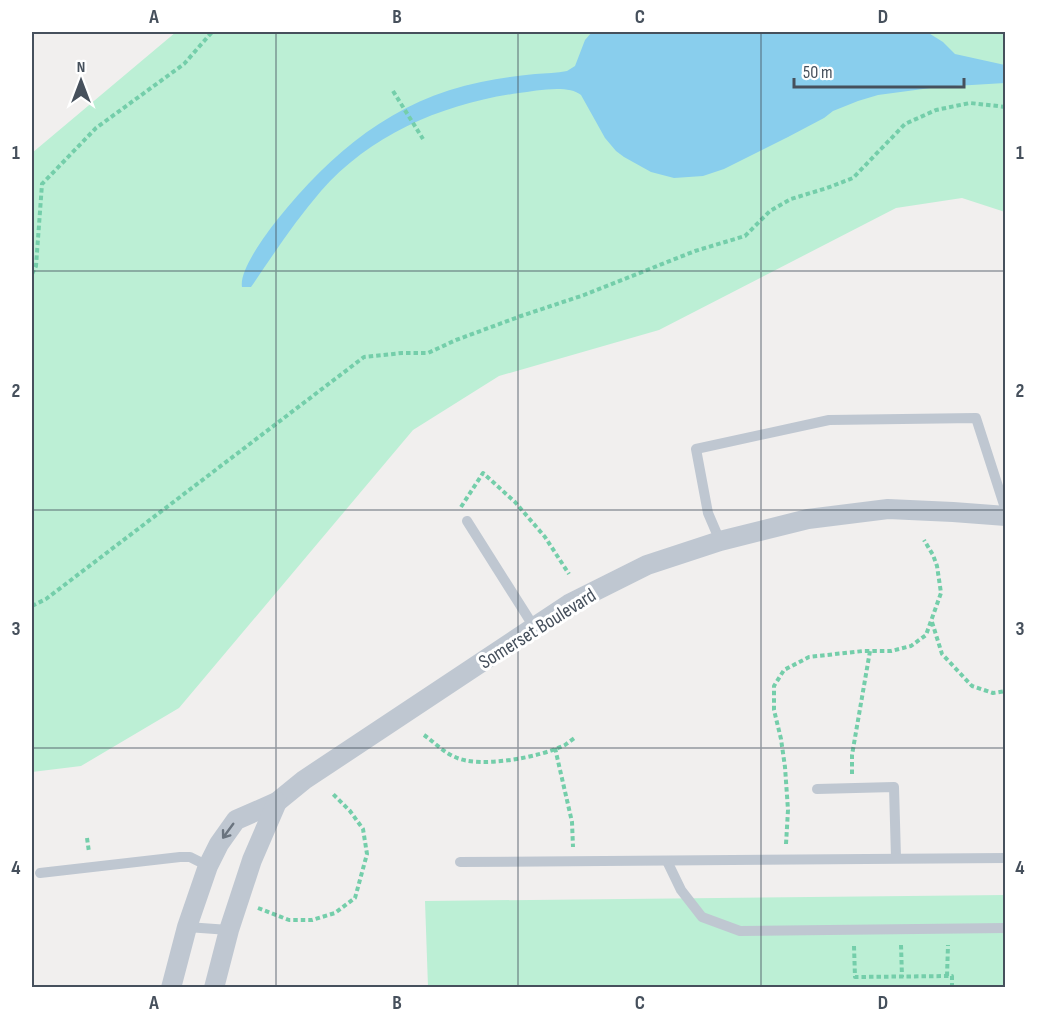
<svg xmlns="http://www.w3.org/2000/svg" width="1037" height="1019" font-family="'Sofia Sans Condensed',sans-serif">
<style>
.green{fill:#bcefd5}
.water{fill:#89ceed}
.lines{fill:none;stroke-linecap:round;stroke-linejoin:round}
.path{stroke:#74ceaa;stroke-width:4;stroke-dasharray:4.5 3;stroke-linecap:butt}
.service{stroke:#bfc7d1;stroke-width:10}
.minor{stroke:#bfc7d1;stroke-width:20}
.oneway{stroke:#6a747f}
.grid{fill:none;stroke:#46505c;stroke-width:1.5;stroke-opacity:0.55}
.labels{text-anchor:middle;stroke-width:6;stroke-linejoin:round;paint-order:stroke}
.street-label{font-size:20px;fill:#46505c;stroke:#fff}
.neatline{fill:none;stroke:#46505c;stroke-width:2}
.grid-label{font-size:20px;text-anchor:middle;font-weight:bold;fill:#46505c}
</style>
<rect width="100%" height="100%" fill="#f1efee"/>
<g class="green">
<polygon points="176,32 1005,32 1005,212 962,198 896,208 659,330 499,376 413,430 179,708 81,766 32,772 32,153"/>
<polygon points="1005,895 1005,987 428,987 425,901"/>
</g>
<path class="water" d="M592 32H927L943 42 955 54 1005 65V83L938 87 878 95 858 101 833 111 824 118 788 137 724 169 703 176 674 178 651 172 624 157 616 151 605 138 581 95C568 84 535 91 519 93 445 103 371 134 321 191 295 221 273 255 251 287H242C239 270 266 234 277 220 332 152 393 100 481 82 499 78 517 76 535 74 546 73 557 73 567 71L575 66 585 40Z"/>
<g class="lines">
<g class="path">
<polyline points="393,91 423,139"/>
<polyline points="32,274 36,266 42,184 96,128 184,64 212,32"/>
<polyline points="461,507 483,473 515,502 545,537 569,574"/>
<polyline points="32,606 46,599 364,357 402,353 428,353 456,340 521,316 584,295 695,251 745,236 770,211 791,199 827,188 853,178 905,124 936,110 970,103 1006,107"/>
<polyline points="932,622 942,654 972,686 993,693 1006,691"/>
<path d="M424 735C434 742 443 752 455 757 479 769 541 757 565 745 569 742 573 739 576 737"/>
<polyline points="555,748 572,822 573,847"/>
<polyline points="852,774 852,755 870,651"/>
<polyline points="87,838 89,852"/>
<polyline points="786,844 788,810 785,767 781,739 774,710 774,686 784,670 809,657 863,651 891,651 911,646 926,635 941,593 937,566 933,555 924,540"/>
<polyline points="258,908 289,920 312,920 335,913 355,898 367,854 363,829 350,811 333,794"/>
<polyline points="901,945 902,977"/>
<polyline points="854,946 855,977 952,976 952,988"/>
<polyline points="947,976 948,945"/>
<polyline points="1005,988 1006,982"/>
</g>
<g class="service">
<polyline points="467,521 534,627"/>
<polyline points="720,541 708,513 696,449 829,420 976,418 1006,511"/>
<polyline points="817,789 894,787 896,858"/>
<polyline points="667,861 681,890 702,917 740,931 1006,928"/>
<polyline points="460,862 1006,858"/>
<polyline points="40,873 180,857 190,857 208,866"/>
<polyline points="187,927 229,930"/>
</g>
<g class="minor">
<polyline points="171,988 187,927 208,866 219,844 236,820 277,802 304,780 569,604 647,565 720,541 808,519 888,509 953,512 1006,516"/>
<polyline points="214,988 229,930 252,860 277,802"/>
</g>
</g>
<defs><path id="oneway-shaft" d="M-6 0H5M1.5-3L5.5 0L1.5 3" fill="none" stroke-width="1.6" stroke-linecap="round" stroke-linejoin="round" transform="scale(1.5)"/></defs>
<use class="oneway" href="#oneway-shaft" transform="translate(228 831) rotate(126)"/>
<path class="grid" d="M276 32V988M518 32V988M761 32V988M32 271H1006M32 510H1006M32 748H1006"/>
<g class="labels">
<g class="street-label">
<text transform="translate(537 628) rotate(-32)" y="7">Somerset Boulevard</text>
</g>
</g>
<rect width="1037" height="1019" fill="none" stroke="#ffffff" stroke-width="66"/>
<g transform="translate(81 81)" stroke="#ffffff" stroke-width="4.5" paint-order="stroke">
<path d="M0-4.5L10 22L0 15L-10 22Z" fill="#46505c"/>
<text y="-9" font-size="16" font-weight="bold" text-anchor="middle" fill="#46505c">N</text>
</g>
<path d="M794 78v9h170v-9" fill="none" stroke="#46505c" stroke-width="3"/>
<text x="803" y="78" font-size="18" fill="#46505c" stroke="#ffffff" stroke-width="4.5" paint-order="stroke">50 m</text>
<rect x="33" y="33" width="971" height="953" class="neatline"/>
<g class="grid-label">
<text x="154" y="23">A</text>
<text x="397" y="23">B</text>
<text x="640" y="23">C</text>
<text x="883" y="23">D</text>
<text x="16" y="159">1</text>
<text x="1020" y="159">1</text>
<text x="16" y="397">2</text>
<text x="1020" y="397">2</text>
<text x="16" y="635">3</text>
<text x="1020" y="635">3</text>
<text x="16" y="874">4</text>
<text x="1020" y="874">4</text>
<text x="154" y="1009">A</text>
<text x="397" y="1009">B</text>
<text x="640" y="1009">C</text>
<text x="883" y="1009">D</text>
</g>
</svg>
